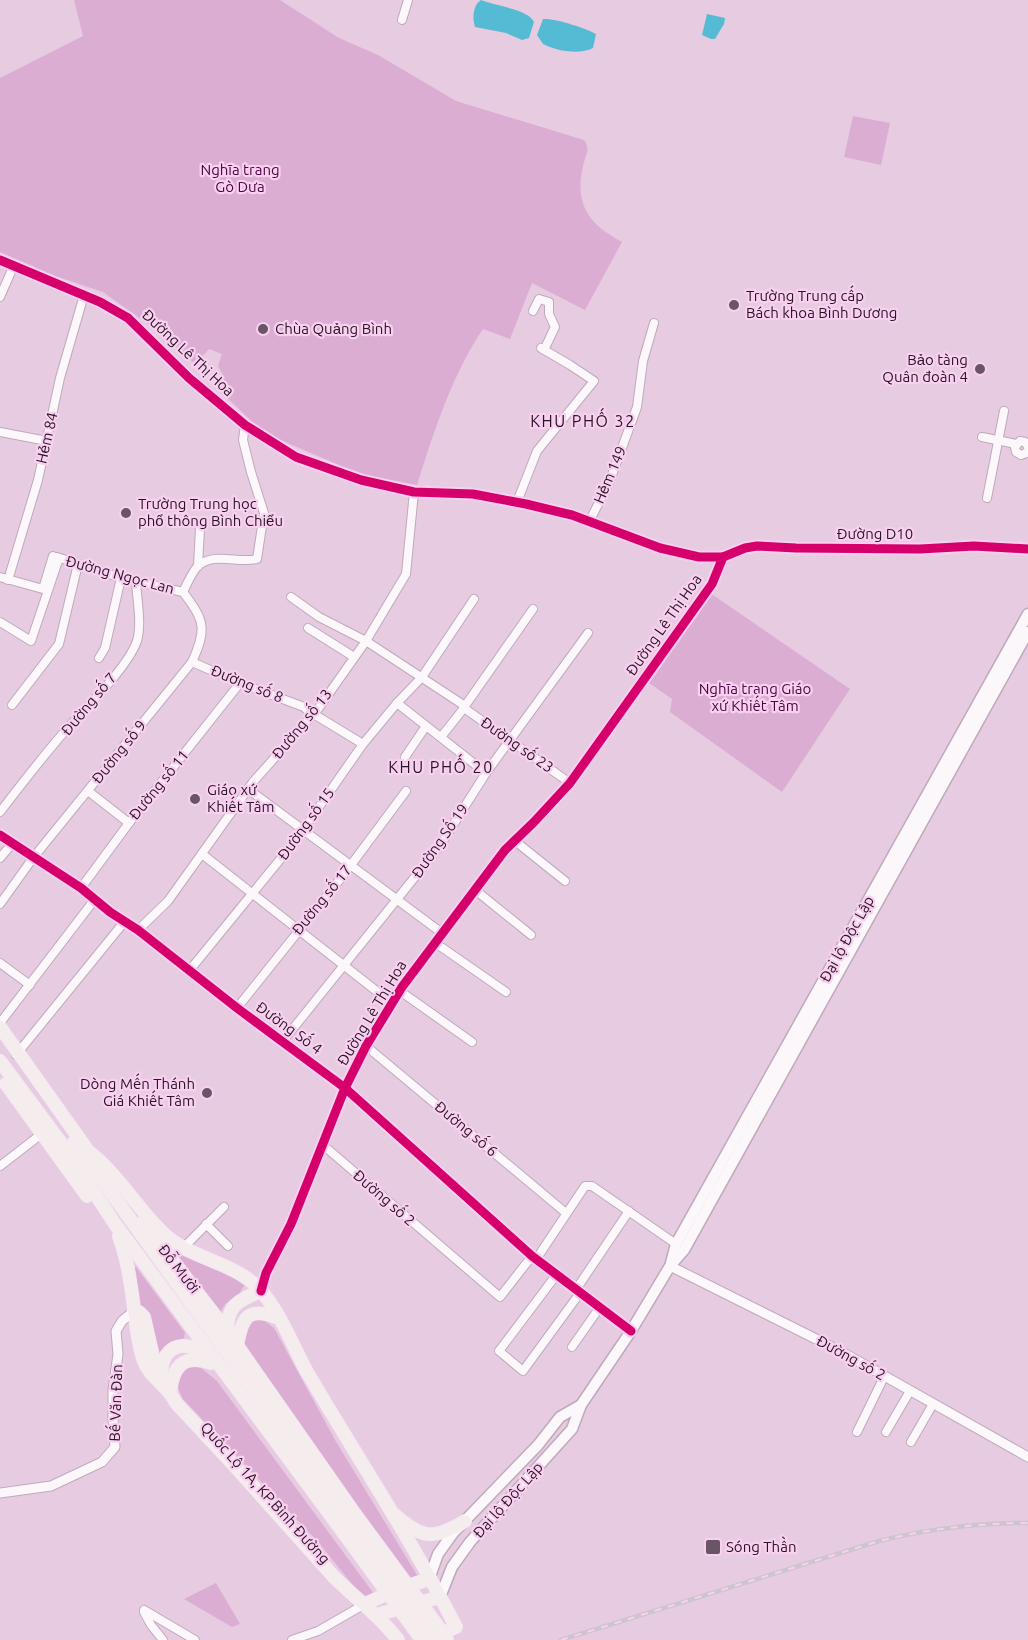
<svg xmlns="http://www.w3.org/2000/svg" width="1028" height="1640" font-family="Ubuntu,sans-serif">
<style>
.green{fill:#dcadd3}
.water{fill:#55bbd4}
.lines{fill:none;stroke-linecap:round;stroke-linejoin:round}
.minor-casing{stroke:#bfaabb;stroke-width:10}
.tertiary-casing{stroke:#bfaabb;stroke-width:11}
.secondary-casing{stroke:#bfaabb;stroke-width:13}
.trunk-casing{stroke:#f4e8f2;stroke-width:14}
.minor{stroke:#fbf7fa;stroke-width:8}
.tertiary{stroke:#fbf7fa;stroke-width:9}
.secondary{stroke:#fbf7fa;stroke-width:10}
.trunk{stroke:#f5ecee;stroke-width:12}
.rail-casing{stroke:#cdc5cc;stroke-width:4.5}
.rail{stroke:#fad0f1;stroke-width:2;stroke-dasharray:7;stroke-linecap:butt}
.trunk-bridge-casing{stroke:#f4e8f2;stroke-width:14;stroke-linecap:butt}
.trunk-bridge{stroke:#f5ecee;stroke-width:12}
.cycleway-casing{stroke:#fad0f1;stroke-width:13}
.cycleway{stroke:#d6006c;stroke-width:9}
.poi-dot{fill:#6a5566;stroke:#fad0f1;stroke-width:2}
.labels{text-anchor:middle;stroke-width:4.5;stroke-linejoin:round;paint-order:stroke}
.park-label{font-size:15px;fill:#4a0542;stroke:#fad0f1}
.poi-label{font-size:15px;fill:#281624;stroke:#fad0f1;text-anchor:start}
.street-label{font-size:15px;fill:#281624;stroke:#fad0f1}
.neighbourhood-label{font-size:16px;letter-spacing:1.5px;fill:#281624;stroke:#fad0f1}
</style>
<rect width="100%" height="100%" fill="#e6cbe1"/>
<g class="green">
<path d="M74 0H280L339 38 378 55 456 101 584 140C591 149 585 156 583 166 574 204 589 225 622 242L585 310 532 283 510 339 483 329C452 375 434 431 417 485L360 474 264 433 217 388 223 375 218 366 222 354 209 349 195 364 159 332 103 292 58 277 0 252V78L83 36Z"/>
<polygon points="853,116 890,123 881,165 844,157"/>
<polygon points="710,593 850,689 782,792 670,712 672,699 649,683"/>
<polygon points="168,1250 235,1277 245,1284 238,1296 225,1304 218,1316"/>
<polygon points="136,1267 185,1333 184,1338 165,1349 156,1361 139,1307 134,1268"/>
<polygon points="254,1318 265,1321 274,1328 335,1440 417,1575 417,1578 411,1581 271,1391 245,1350 241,1338 243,1325"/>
<path d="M190 1366 200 1367 217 1381 374 1594 365 1596 361 1595 319 1543 183 1399C175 1383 174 1375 190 1366Z"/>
<polygon points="216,1583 240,1624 232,1627 184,1599"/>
</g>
<g class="water">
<path d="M481 0C495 6 528 9 534 22L529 38 522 40 506 33 475 27C472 18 473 5 481 0Z"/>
<polygon points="707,14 725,18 724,24 715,39 711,39 702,35"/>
<path d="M543 19C555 18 585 28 596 34L593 48C579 55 556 51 543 44L537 35Z"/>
</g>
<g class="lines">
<defs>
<g id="minor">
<polyline points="402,20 408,0"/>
<polyline points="0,297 14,265"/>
<polyline points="533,311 539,299 549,302 549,314 555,327 544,350"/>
<polyline points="0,432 47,441"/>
<polyline points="982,437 1016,444"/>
<polyline points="1028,446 1025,442 1020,441 1015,447 1016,452 1021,455 1026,453 1028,450"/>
<polyline points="987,498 1004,411"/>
<polyline points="517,502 537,451 594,381 570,365 541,348"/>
<polyline points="589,522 609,483 637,407 643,361 654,323"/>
<polyline points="57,557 121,578 183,592"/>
<polyline points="198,566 200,528"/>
<polyline points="0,577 43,589 53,556"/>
<polyline points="8,580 38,480 60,378 84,295"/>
<path d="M183 592C187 584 191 574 197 567 213 551 238 564 257 559L264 513 251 472 243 440 245 425"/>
<polyline points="291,597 319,617 366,641 465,706 464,708 570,783"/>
<polyline points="0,622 31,641 59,558"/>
<polyline points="308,628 354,657"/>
<polyline points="99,658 105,648 121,578"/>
<polyline points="192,662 240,683 304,707 307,710 363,744"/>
<polyline points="397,703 486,773"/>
<polyline points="12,705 59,644 78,564"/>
<polyline points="465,706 533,609"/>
<polyline points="441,737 464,708"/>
<polyline points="405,757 426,726"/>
<polyline points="248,789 442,933"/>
<polyline points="88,791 129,823"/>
<path d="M0 812C23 782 47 751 72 723 91 703 128 666 137 641 142 623 137 600 136 582"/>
<polyline points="0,835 81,888 110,912 138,930 237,1008 345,1088 532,1256 631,1331"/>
<polyline points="515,841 565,881"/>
<polyline points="202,854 393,1004"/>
<polyline points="0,858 12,844"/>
<polyline points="81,888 129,823 240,683"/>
<polyline points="474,889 531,935"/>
<path d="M0 904 33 858 192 662C207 629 205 621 183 592"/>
<polyline points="138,930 168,901 253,782 318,709 366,641 406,574 414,492"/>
<polyline points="434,942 506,992"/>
<polyline points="0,963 30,985"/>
<polyline points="189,971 296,840 363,744 397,703 422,677 474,599"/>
<polyline points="400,991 472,1042"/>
<polyline points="237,1008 345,873 406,791"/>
<polyline points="0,1023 95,899"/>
<polyline points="283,1041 439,847 486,773 588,633"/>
<polyline points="366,1046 566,1213"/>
<polyline points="16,1055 125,921"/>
<polyline points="323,1145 500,1297 532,1256"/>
<polyline points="0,1166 44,1132"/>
<polyline points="206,1224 228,1246"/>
<polyline points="184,1247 224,1207"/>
<polyline points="537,1258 585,1186 592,1186 676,1244"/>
<polyline points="557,1274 499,1351 523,1371 577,1297 579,1285 629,1211"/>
<polyline points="572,1347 600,1307"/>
<polyline points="857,1432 884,1377"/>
<polyline points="886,1432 910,1391"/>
<polyline points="911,1442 933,1404"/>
<polyline points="144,1610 195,1640"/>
<polyline points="144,1612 151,1625 163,1640"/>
<polyline points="292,1640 318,1631 365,1604"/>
</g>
<g id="tertiary">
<polyline points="0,260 100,302 128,318 189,378 245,425 296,457 361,480 414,492 473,494 526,504 572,515 660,548 699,557 723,557 745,548 757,546 796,548 920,549 974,546 1028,549"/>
<polyline points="670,1266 842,1352 1028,1457"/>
<polyline points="261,1291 266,1273 291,1224 345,1088 366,1046 402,987 505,850 534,822 570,783 712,584 723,557"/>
<polyline points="0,1493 51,1486 102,1462 115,1447 113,1419 113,1390 118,1354 116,1331 122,1321 134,1311"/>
</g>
<g id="secondary">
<polyline points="671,1263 676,1244 1028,614"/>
<polyline points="429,1579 438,1554 453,1533 538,1445 560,1417 581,1405"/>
<polyline points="440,1597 452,1567 470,1542 572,1429 581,1405 631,1331 670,1266 684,1250 1028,632"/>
</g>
<g id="trunk">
<polyline points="0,1027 86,1148"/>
<polyline points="0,1061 67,1151 115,1224 337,1524"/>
<polyline points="6,1084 87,1196"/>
<path d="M74 1142C112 1163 132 1203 162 1232 187 1257 227 1261 253 1283 277 1303 292 1345 307 1372 357 1457 412 1540 456 1627L428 1640"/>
<polyline points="80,1150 347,1518"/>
<polyline points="143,1222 227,1331 355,1514"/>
<path d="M119 1236C124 1251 128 1265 130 1281 135 1307 135 1333 143 1359 149 1378 169 1386 176 1403L232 1463 334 1577C355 1598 380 1616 398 1640"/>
<polyline points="134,1311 139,1312 144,1317 153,1356 165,1385"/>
<path d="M227 1333C227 1305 237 1301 261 1291"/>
<path d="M237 1346C242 1317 248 1306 278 1318"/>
<path d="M161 1374C163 1342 187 1339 209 1357"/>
<path d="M170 1393C173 1366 183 1354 211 1363"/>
<path d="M395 1515C422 1539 434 1540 465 1521"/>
<polyline points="365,1604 393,1591 429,1579"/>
<polyline points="376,1615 440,1597"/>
</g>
</defs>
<use href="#minor" class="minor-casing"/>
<use href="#tertiary" class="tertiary-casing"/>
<use href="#secondary" class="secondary-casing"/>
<use href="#trunk" class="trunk-casing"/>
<use href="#minor" class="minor"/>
<use href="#tertiary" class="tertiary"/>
<use href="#secondary" class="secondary"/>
<use href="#trunk" class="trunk"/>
<defs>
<path id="rail" d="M561 1640 879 1541C928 1529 977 1523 1028 1523"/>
</defs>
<use href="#rail" class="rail-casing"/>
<use href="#rail" class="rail"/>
<defs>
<g id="trunk-bridge">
<polyline points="355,1514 448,1640"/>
<polyline points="347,1518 436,1640"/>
<polyline points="337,1524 422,1640"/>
</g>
</defs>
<use href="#trunk-bridge" class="trunk-bridge-casing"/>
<use href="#trunk-bridge" class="trunk-bridge"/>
<defs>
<g id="cycleway">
<polyline points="0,260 100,302 128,318 189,378 245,425 296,457 361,480 414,492 473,494 526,504 572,515 660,548 699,557 723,557 745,548 757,546 796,548 920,549 974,546 1028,549"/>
<polyline points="0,835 81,888 110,912 138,930 237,1008 345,1088 532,1256 631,1331"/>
<polyline points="261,1291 266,1273 291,1224 345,1088 366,1046 402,987 505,850 534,822 570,783 712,584 723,557"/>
</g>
</defs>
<use href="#cycleway" class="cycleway-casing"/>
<use href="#cycleway" class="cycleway"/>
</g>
<g class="poi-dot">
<circle cx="734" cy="305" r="6"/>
<circle cx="263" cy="329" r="6"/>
<circle cx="980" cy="369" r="6"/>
<circle cx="126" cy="513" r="6"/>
<circle cx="195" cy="799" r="6"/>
<circle cx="207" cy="1093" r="6"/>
<rect x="705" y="1539" width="16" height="16" rx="3"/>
</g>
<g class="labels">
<g class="park-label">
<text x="240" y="175">Nghĩa trang<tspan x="240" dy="17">Gò Dưa</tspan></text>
<text x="755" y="694">Nghĩa trang Giáo<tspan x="755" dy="17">xứ Khiết Tâm</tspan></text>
</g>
<g class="poi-label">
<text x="746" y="301">Trường Trung cấp<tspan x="746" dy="17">Bách khoa Bình Dương</tspan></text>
<text x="275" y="334">Chùa Quảng Bình</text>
<text x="968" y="365" text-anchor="end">Bảo tàng<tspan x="968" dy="17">Quân đoàn 4</tspan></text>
<text x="138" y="509">Trường Trung học<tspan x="138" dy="17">phổ thông Bình Chiểu</tspan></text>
<text x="207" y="795">Giáo xứ<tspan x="207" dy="17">Khiết Tâm</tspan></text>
<text x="195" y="1089" text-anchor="end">Dòng Mến Thánh<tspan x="195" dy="17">Giá Khiết Tâm</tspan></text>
<text x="726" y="1552">Sóng Thần</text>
</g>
<g class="street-label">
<text transform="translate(188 353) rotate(43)" y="5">Đường Lê Thị Hoa</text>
<text transform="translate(47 438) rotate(-77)" y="5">Hẻm 84</text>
<text transform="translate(610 475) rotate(-67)" y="5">Hẻm 149</text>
<text x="875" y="539">Đường D10</text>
<text transform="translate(120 575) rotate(15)" y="5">Đường Ngọc Lan</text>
<text transform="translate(664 625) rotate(-55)" y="5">Đường Lê Thị Hoa</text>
<text transform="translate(247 684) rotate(22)" y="5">Đường số 8</text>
<text transform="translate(89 704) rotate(-50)" y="5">Đường số 7</text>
<text transform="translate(302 724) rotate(-51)" y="5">Đường số 13</text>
<text transform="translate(517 745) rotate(35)" y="5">Đường số 23</text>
<text transform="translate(119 752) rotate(-51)" y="5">Đường số 9</text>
<text transform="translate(159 785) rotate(-51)" y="5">Đường số 11</text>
<text transform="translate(306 824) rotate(-54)" y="5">Đường số 15</text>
<text transform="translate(440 841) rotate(-55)" y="5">Đường Số 19</text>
<text transform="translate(322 900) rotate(-51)" y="5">Đường số 17</text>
<text transform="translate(847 939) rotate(-61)" y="5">Đại lộ Độc Lập</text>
<text transform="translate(372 1013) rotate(-59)" y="5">Đường Lê Thị Hoa</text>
<text transform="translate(289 1028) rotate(36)" y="5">Đường Số 4</text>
<text transform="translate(466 1129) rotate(40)" y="5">Đường số 6</text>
<text transform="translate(384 1198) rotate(41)" y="5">Đường số 2</text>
<text transform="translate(179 1269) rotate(52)" y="5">Đỗ Mười</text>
<text transform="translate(851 1358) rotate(29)" y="5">Đường số 2</text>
<text transform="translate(116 1403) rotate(-88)" y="5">Bế Văn Đàn</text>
<text transform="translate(265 1493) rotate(48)" y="5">Quốc Lộ 1A, KP.Bình Đường</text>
<text transform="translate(508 1500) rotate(-48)" y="5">Đại lộ Độc Lập</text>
</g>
<g class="neighbourhood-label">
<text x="583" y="427">KHU PHỐ 32</text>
<text x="441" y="773">KHU PHỐ 20</text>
</g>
</g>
</svg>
